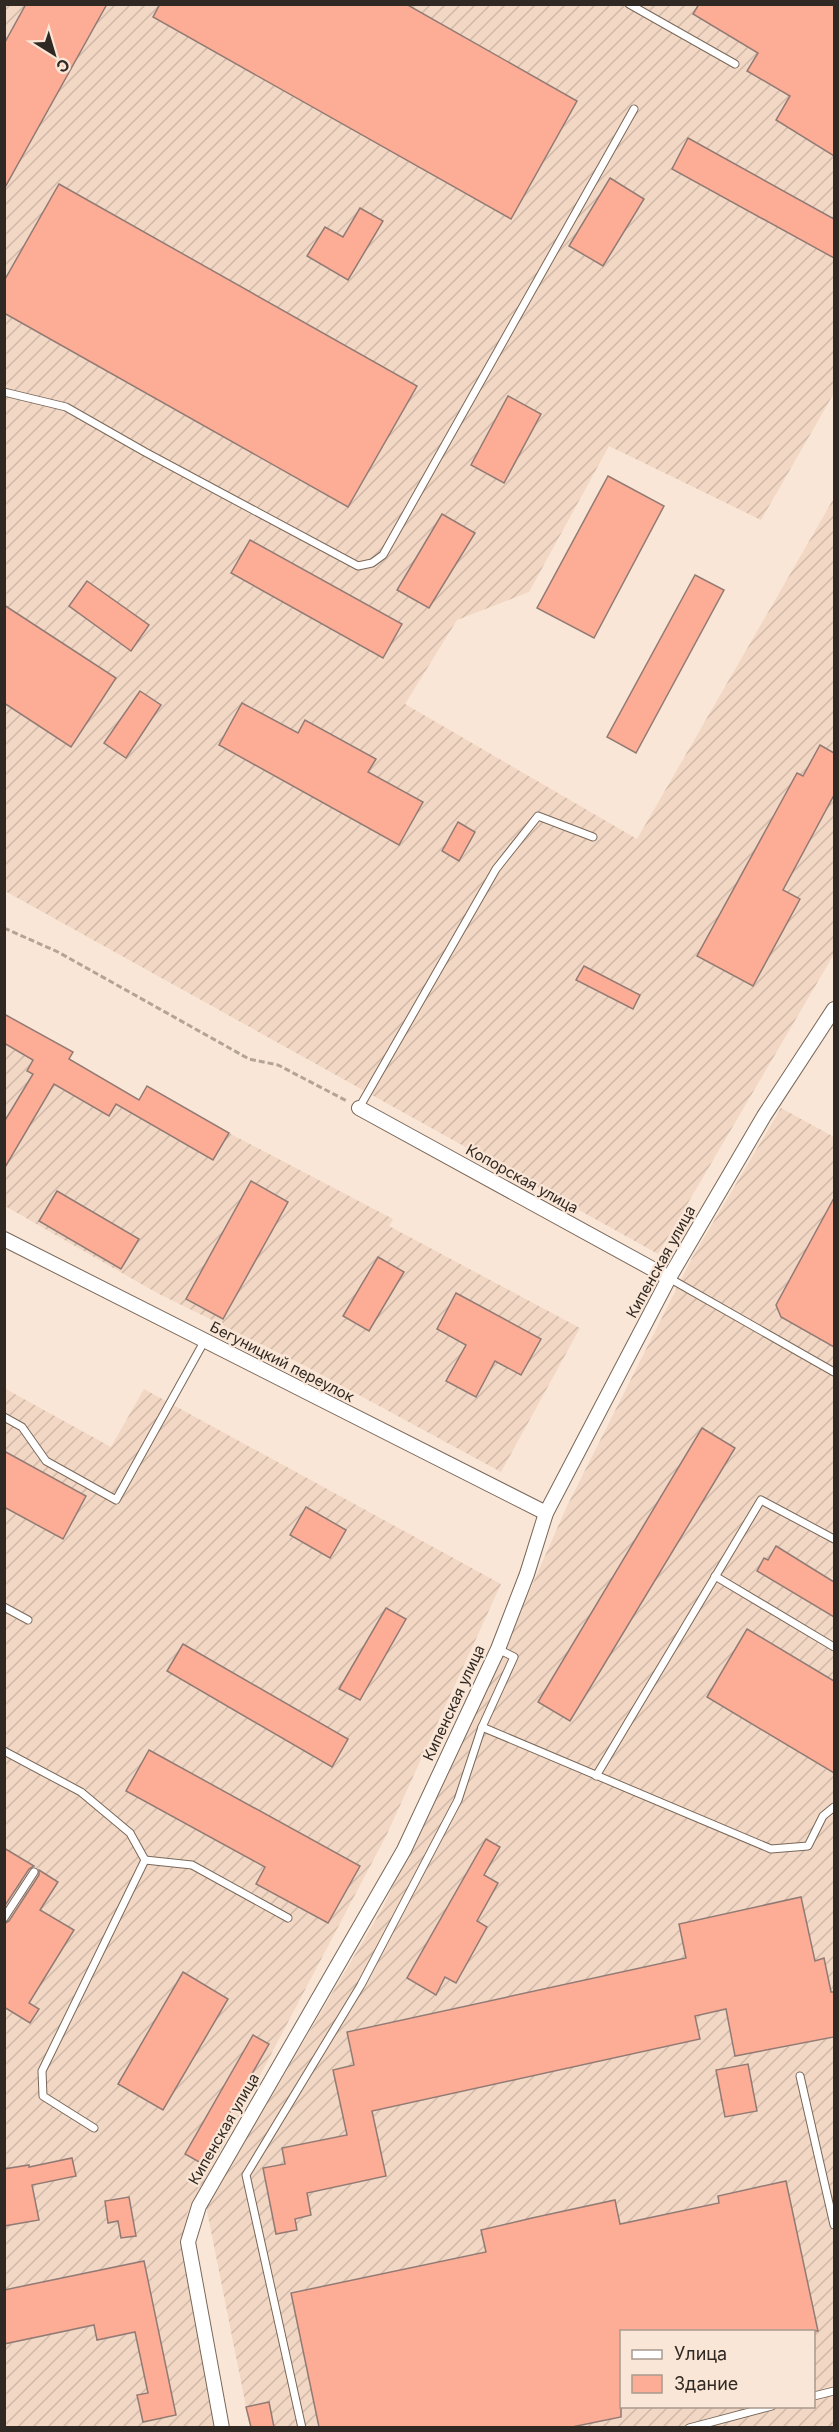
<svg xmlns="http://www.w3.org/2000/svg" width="839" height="2432" font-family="Inter,sans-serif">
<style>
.industrial{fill:url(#industrial-furrows);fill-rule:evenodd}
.building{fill:#fdac95;stroke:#927b75;stroke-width:1.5}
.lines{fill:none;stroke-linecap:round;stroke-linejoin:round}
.lane-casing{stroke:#79685a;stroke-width:9}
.street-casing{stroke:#79685a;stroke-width:16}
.path{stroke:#b4a498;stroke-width:3;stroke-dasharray:6 3;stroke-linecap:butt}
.lane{stroke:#fff;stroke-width:7}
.street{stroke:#fff;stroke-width:14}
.labels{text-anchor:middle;stroke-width:4.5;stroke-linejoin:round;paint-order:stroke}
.street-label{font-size:15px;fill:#302923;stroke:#fae6d6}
</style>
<defs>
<pattern id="industrial-furrows" width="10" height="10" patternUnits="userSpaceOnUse" patternTransform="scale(1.5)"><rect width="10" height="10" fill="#f2d8c4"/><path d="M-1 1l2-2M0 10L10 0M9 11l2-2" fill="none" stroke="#d0b9a8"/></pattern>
</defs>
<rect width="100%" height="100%" fill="#fae6d6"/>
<g class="industrial">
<polygon points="5,5 834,5 834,393 761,520 609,446 529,592 457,620 405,704 637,839 834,498 834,954 658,1254 5,891"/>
<polygon points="5,1014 73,1052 69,1059 139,1100 147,1086 229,1133 393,1219 389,1226 580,1328 501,1472 309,1368 157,1293 5,1206"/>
<path d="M781 1108 834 1137V2427H250L206 2206 382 1909 481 1701 567 1506 692 1258ZM622 2332H814V2406H622Z"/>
<polygon points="4,1388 111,1447 144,1389 501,1584 387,1834 187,2214 219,2427 5,2427"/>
</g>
<g class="building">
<polygon points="26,4 107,4 4,189 4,44"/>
<polygon points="160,4 406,4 577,101 511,219 153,17"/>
<polygon points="699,4 834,4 834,156 776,120 790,96 747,71 758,53 693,14"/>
<polygon points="688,138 834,219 834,258 672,169"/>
<polygon points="610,178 644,199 603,266 569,246"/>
<polygon points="59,184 417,386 348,507 4,313 4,281"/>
<polygon points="360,208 383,221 348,280 307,256 325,227 343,237"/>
<polygon points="508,396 541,414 504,483 471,465"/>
<polygon points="608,476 664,506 594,638 537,608"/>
<polygon points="442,514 475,533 429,608 397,590"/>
<polygon points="250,540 402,624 383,658 231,573"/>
<polygon points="695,575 724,590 636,753 607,737"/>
<polygon points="87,581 149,625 131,651 69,606"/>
<polygon points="4,605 116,678 71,747 4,703"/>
<polygon points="140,691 161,705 126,758 104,743"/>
<polygon points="242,703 298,733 305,720 376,759 368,772 423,802 399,845 219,745"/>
<polygon points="820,745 834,753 834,795 783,890 800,899 753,986 697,956 797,773 803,776"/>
<polygon points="458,822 475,832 459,861 442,851"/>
<polygon points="584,966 640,995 633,1009 576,980"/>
<polygon points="4,1014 73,1052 69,1059 139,1100 147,1086 229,1133 213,1160 116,1104 109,1116 54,1084 4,1169 4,1122 33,1074 27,1071 33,1060 4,1043"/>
<polygon points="251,1181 288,1202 223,1319 186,1299"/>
<polygon points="57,1191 139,1239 121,1269 39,1221"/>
<polygon points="834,1198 834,1347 781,1317 776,1305"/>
<polygon points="378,1257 404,1272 369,1331 343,1316"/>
<polygon points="456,1293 541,1339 521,1375 495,1361 476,1397 446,1381 466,1345 437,1329"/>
<polygon points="702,1428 735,1448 570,1721 538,1702"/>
<polygon points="4,1451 86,1496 63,1539 4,1507"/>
<polygon points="306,1507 346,1530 330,1558 290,1535"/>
<polygon points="776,1546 834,1582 834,1617 757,1571 764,1558 768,1560"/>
<polygon points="386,1608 406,1619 360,1700 339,1689"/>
<polygon points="747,1629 834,1681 834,1773 707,1697"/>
<polygon points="183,1644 348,1739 332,1767 167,1671"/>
<polygon points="149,1750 360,1866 328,1923 256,1884 265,1867 126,1791"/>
<polygon points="486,1839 500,1847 484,1875 498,1883 477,1921 487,1927 456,1983 445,1977 436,1995 407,1978"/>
<polygon points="4,1848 34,1866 29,1869 4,1907"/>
<polygon points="39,1870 58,1882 40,1910 74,1930 29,2003 39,2009 30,2023 4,2007 4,1924 9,1921 39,1875"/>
<polygon points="801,1897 815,1961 824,1958 831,1992 834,1992 834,2037 735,2056 726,2009 695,2016 700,2039 372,2111 386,2176 307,2193 311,2215 295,2219 297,2230 276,2234 263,2168 285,2164 282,2148 347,2135 333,2070 354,2065 347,2032 686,1958 679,1924"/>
<polygon points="183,1972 228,1999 163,2110 118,2084"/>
<polygon points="253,2035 269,2044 201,2163 185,2154"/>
<polygon points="748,2064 757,2111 725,2117 716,2070"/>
<polygon points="72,2158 76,2176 32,2185 39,2220 4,2226 4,2169 29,2165 29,2167"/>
<polygon points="786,2181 818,2331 621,2331 621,2417 572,2427 319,2427 291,2293 486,2252 481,2230 532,2218 615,2200 620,2224 719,2203 718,2196"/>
<polygon points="129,2197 136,2236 121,2238 118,2221 108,2223 105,2201"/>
<polygon points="144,2261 176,2415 143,2422 137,2395 148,2393 135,2332 97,2340 94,2325 4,2344 4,2290"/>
<polygon points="269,2402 274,2427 251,2427 246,2407"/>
</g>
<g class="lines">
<defs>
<g id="lane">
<polyline points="629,4 735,64"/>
<polyline points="4,392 66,407 145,452 358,566 372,563 383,555 634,109"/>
<polyline points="359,1108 496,869 538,816 593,837"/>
<polyline points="669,1278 834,1372"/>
<polyline points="4,1417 22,1427 46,1461 116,1500 205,1340"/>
<polyline points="715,1576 834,1647"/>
<polyline points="4,1607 28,1620"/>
<polyline points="482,1727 771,1849 808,1846 823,1816 834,1807"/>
<polyline points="4,1751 81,1792 130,1833 145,1860 42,2071 43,2096 94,2128"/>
<polyline points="596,1776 761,1500 834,1539"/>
<polyline points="145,1860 192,1865 288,1918"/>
<polyline points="4,1918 34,1872"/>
<polyline points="800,2076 834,2225"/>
<polyline points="814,2396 834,2391"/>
<polyline points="302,2428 246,2175 361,1985 458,1800 482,1727 514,1657 498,1649"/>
<polyline points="689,2428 772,2406"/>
</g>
<g id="street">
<polyline points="359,1108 669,1278"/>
<polyline points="4,1239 546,1513"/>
<polyline points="222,2428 188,2242 199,2206 404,1850 498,1649 527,1574 546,1513 669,1278 764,1116 834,1009"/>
</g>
</defs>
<use href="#lane" class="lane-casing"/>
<use href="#street" class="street-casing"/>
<polyline class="path" points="4,928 58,952 249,1059 278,1065 347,1101"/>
<use href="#lane" class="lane"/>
<use href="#street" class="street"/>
</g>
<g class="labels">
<g class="street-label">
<text transform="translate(522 1179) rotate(29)" y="5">Копорская улица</text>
<text transform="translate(661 1262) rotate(-61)" y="5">Кипенская улица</text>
<text transform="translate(282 1362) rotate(27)" y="5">Бегуницкий переулок</text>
<text transform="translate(454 1703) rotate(-65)" y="5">Кипенская улица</text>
<text transform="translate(224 2129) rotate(-60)" y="5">Кипенская улица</text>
</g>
</g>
<rect width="839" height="2432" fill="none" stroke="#302923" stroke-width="12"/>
<rect x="620" y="2330" width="195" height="78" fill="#fae6d6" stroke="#a99a8e" stroke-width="1.5"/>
<rect x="632" y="2350" width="30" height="9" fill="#ffffff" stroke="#a99a8e" stroke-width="1.5"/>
<text x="674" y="2360" font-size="18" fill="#302923">Улица</text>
<rect x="632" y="2375" width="30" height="18" fill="#fdac95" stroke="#a99a8e" stroke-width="1.5"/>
<text x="674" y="2390" font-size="18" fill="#302923">Здание</text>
<g transform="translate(54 54) rotate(143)" stroke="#fae6d6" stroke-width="4.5" paint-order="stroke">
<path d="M0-4.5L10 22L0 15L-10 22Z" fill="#302923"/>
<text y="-9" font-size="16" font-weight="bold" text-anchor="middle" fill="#302923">С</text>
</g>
</svg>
